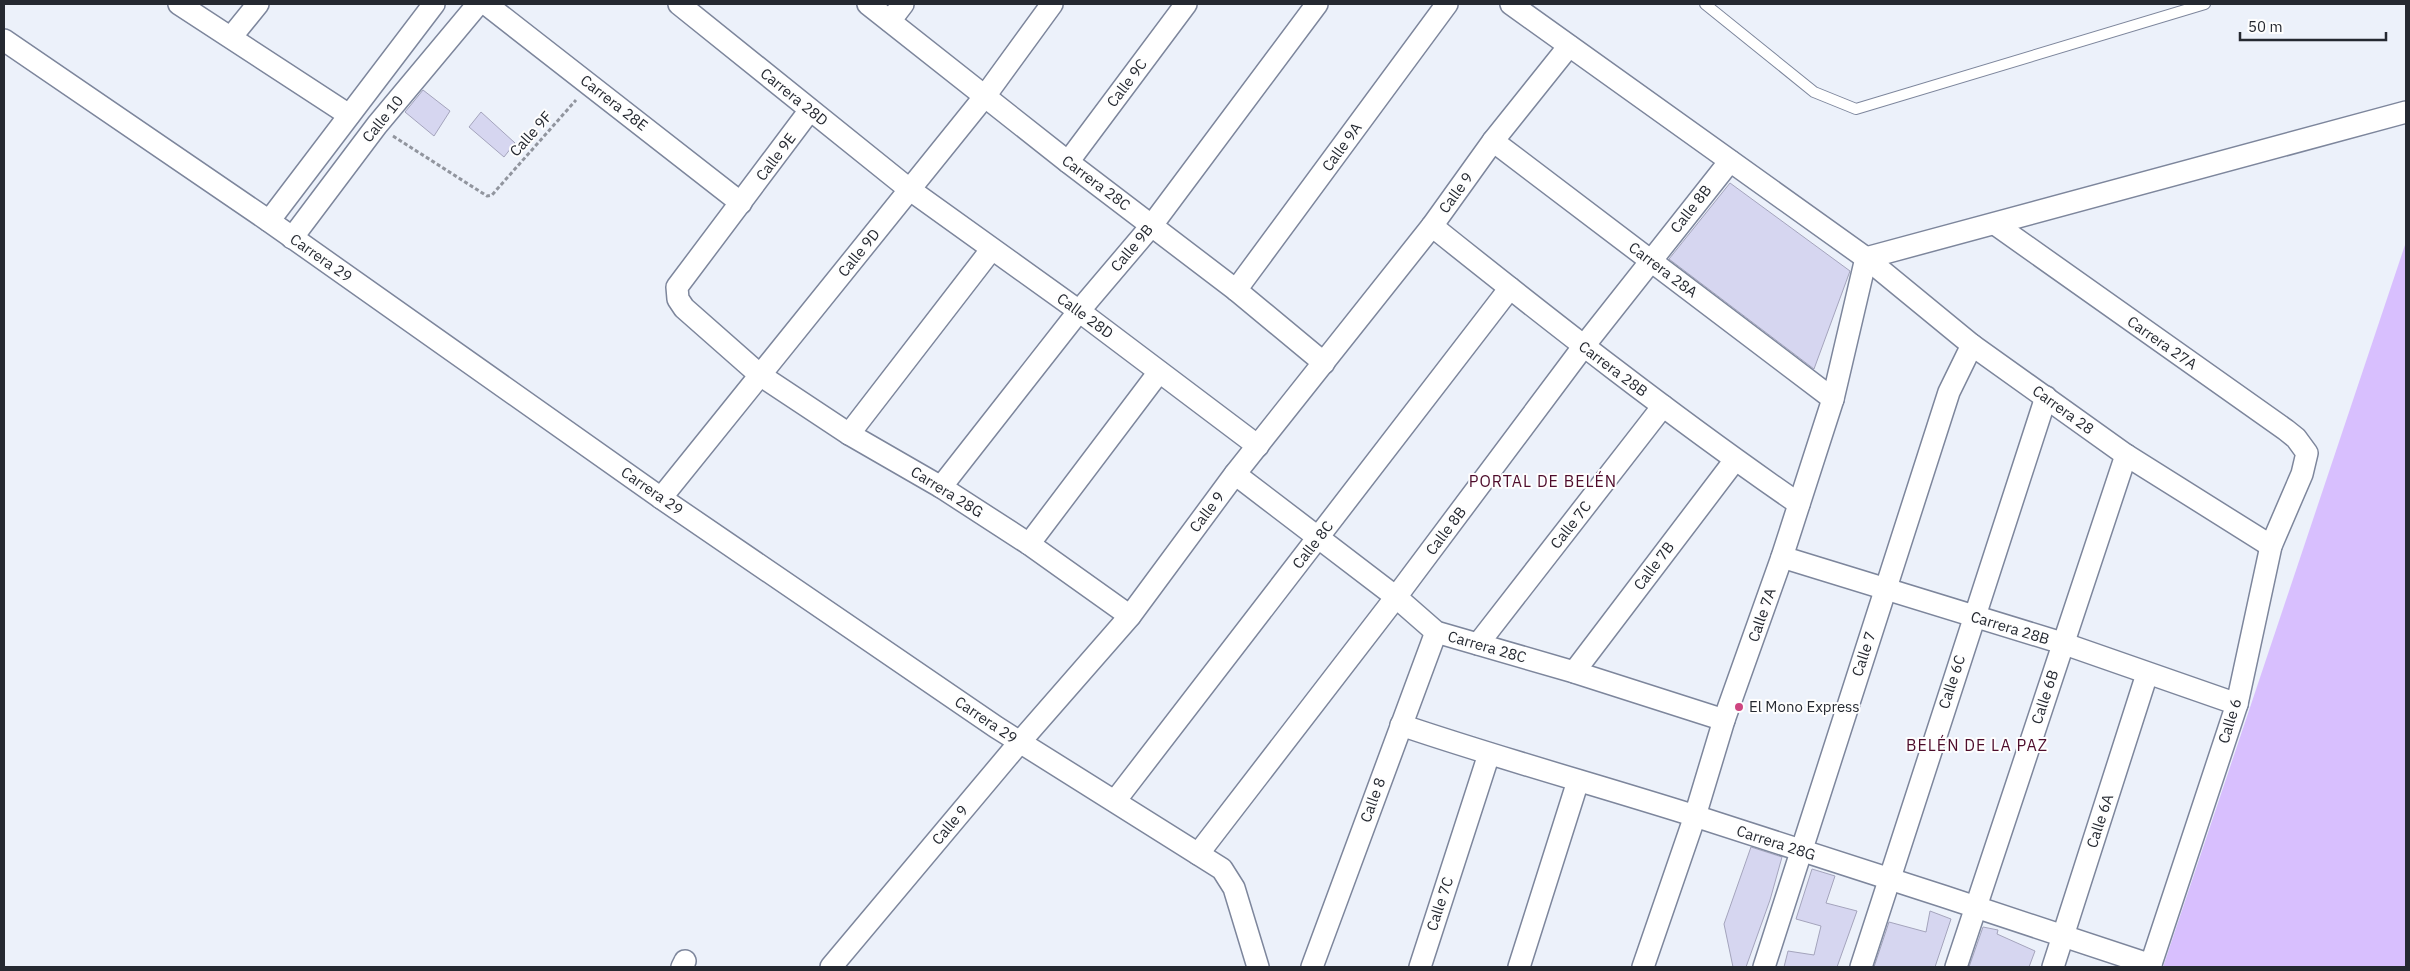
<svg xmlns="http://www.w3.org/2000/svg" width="2410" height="971" font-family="'IBM Plex Sans',sans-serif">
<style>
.green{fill:#d8bffe}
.building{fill:#d6d6f0;stroke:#a4a4bc}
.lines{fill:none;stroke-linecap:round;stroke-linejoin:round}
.service-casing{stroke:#7d869c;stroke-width:12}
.minor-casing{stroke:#7d869c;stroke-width:24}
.path{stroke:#91959e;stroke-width:3;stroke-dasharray:4 2.5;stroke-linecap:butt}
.service{stroke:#fff;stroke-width:10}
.minor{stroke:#fff;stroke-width:21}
.poi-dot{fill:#ce4580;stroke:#fefefe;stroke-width:2}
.labels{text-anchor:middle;stroke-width:4;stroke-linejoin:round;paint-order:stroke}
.street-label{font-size:15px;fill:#252931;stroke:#fefefe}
.poi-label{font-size:15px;fill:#252931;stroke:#fefefe;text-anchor:start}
.neighbourhood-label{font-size:16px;letter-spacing:1px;fill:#4e0c2b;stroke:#fefefe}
</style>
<rect width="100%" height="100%" fill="#ecf1fa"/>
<polygon class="green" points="2406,242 2406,967 2163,967"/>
<g class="building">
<polygon points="423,90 450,111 434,136 405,112"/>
<polygon points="481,112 515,143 504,157 469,127"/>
<polygon points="1730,183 1850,271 1814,369 1669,259"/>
<polygon points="1751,847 1782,857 1770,900 1746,967 1733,967 1724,924"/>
<polygon points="1812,869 1835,876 1826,903 1857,911 1837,967 1784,967 1788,951 1814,955 1821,926 1796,919"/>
<polygon points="1930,911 1951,919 1935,967 1874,967 1889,922 1926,932"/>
<polygon points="1983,927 1998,930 1997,934 2035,951 2029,967 1969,967"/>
</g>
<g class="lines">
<defs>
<polyline id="service" points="1705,4 1814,92 1856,109 2205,4"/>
<g id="minor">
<polyline points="179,4 349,115"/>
<polyline points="486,4 741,203"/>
<polyline points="679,4 909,189 1079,311 1258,446"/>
<polyline points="868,4 1068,162 1236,290 1324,363"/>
<polyline points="1511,4 1866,258 1972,345 2126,455 2271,546"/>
<polyline points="890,21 903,4"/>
<polyline points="232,36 258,4"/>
<polyline points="4,40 269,221 661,498 996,727 1222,869 1234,888 1258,967"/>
<polyline points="810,110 677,287 678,299 684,308 760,375 849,434 941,487 1029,544 1130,616"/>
<polyline points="1493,141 1833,399"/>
<polyline points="1068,162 1186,4"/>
<polyline points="269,221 434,4"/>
<polyline points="1995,224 2286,430 2296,438 2307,453 2302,474 2271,546 2237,704 2150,967"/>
<path d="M1432 226C1552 322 1673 417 1799 504"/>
<polyline points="292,238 377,125 478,4"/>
<polyline points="1866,258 2406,112"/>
<polyline points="1236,290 1447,4"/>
<polyline points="849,434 991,250"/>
<polyline points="1235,474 1396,597 1436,632 1574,672 1724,720"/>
<polyline points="941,487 1079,311 1152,225 1317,4"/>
<polyline points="661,498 985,96 1052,4"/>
<polyline points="1029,544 1159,372"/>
<polyline points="1782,557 2062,643 2237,704"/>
<polyline points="1478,644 1663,406"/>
<polyline points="1574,672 1735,460"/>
<path d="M1401 725C1498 758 1597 785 1695 816 1848 865 1999 914 2151 965"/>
<polyline points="1115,801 1510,288"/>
<polyline points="1198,854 1396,597 1583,347 1730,161"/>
<polyline points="682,967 685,961"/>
<polyline points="831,967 1019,743 1130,616 1235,474 1432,226 1493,141 1569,46"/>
<polyline points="1312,967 1436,632"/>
<polyline points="1420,967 1489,754"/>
<polyline points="1519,967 1578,781"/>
<polyline points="1643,967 1695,816 1724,720 1782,557 1833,399 1866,258"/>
<polyline points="1764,967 1949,392 1972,345"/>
<polyline points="1861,967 2046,397"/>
<polyline points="1956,967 2126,455"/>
<polyline points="2053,967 2147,674"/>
</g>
</defs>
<use href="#service" class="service-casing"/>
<use href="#minor" class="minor-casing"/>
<polyline class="path" points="393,136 487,196 492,195 576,100"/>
<use href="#service" class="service"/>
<use href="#minor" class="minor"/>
</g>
<circle class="poi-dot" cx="1739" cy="707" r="5"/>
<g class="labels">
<g class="street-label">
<text transform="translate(1127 83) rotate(-53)" y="5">Calle 9C</text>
<text transform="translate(794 97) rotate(39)" y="5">Carrera 28D</text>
<text transform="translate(614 103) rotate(38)" y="5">Carrera 28E</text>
<text transform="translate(383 119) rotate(-51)" y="5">Calle 10</text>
<text transform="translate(531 134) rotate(-48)" y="5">Calle 9F</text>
<text transform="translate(1342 147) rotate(-54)" y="5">Calle 9A</text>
<text transform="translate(776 157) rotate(-53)" y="5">Calle 9E</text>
<text transform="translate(1096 183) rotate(37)" y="5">Carrera 28C</text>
<text transform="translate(1456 193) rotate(-54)" y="5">Calle 9</text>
<text transform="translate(1691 209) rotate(-52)" y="5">Calle 8B</text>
<text transform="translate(1132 248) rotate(-50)" y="5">Calle 9B</text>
<text transform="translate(859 253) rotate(-51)" y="5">Calle 9D</text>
<text transform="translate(321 258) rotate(35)" y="5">Carrera 29</text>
<text transform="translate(1663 270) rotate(37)" y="5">Carrera 28A</text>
<text transform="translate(1085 316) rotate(36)" y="5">Calle 28D</text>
<text transform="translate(2162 343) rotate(35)" y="5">Carrera 27A</text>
<text transform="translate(1613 369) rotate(37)" y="5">Carrera 28B</text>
<text transform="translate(2063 410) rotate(36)" y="5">Carrera 28</text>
<text transform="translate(652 491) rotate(35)" y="5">Carrera 29</text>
<text transform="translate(947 492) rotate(32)" y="5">Carrera 28G</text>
<text transform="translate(1207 512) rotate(-53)" y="5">Calle 9</text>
<text transform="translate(1571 525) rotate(-52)" y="5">Calle 7C</text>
<text transform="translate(1446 531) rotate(-53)" y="5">Calle 8B</text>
<text transform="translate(1313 545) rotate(-52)" y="5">Calle 8C</text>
<text transform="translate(1654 566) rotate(-53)" y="5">Calle 7B</text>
<text transform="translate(1762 615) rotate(-71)" y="5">Calle 7A</text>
<text transform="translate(2010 628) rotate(17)" y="5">Carrera 28B</text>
<text transform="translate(1487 647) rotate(16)" y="5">Carrera 28C</text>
<text transform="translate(1864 654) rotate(-72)" y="5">Calle 7</text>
<text transform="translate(1952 682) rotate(-72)" y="5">Calle 6C</text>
<text transform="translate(2045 697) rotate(-72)" y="5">Calle 6B</text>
<text transform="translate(986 720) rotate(34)" y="5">Carrera 29</text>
<text transform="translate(2230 721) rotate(-73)" y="5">Calle 6</text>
<text transform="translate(1373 800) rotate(-70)" y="5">Calle 8</text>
<text transform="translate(2100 821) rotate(-72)" y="5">Calle 6A</text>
<text transform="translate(950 825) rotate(-50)" y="5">Calle 9</text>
<text transform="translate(1776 843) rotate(18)" y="5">Carrera 28G</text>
<text transform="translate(1440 904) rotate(-72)" y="5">Calle 7C</text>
</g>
<g class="poi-label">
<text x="1749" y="712">El Mono Express</text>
</g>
<g class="neighbourhood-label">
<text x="1543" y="487">PORTAL DE BELÉN</text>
<text x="1977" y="751">BELÉN DE LA PAZ</text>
</g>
</g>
<rect width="2410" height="971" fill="none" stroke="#252931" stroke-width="10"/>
<path d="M2240 32v8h146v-8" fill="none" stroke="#252931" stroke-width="2.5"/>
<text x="2248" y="32" font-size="15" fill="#252931" stroke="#fefefe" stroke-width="4" paint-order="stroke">50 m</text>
</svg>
